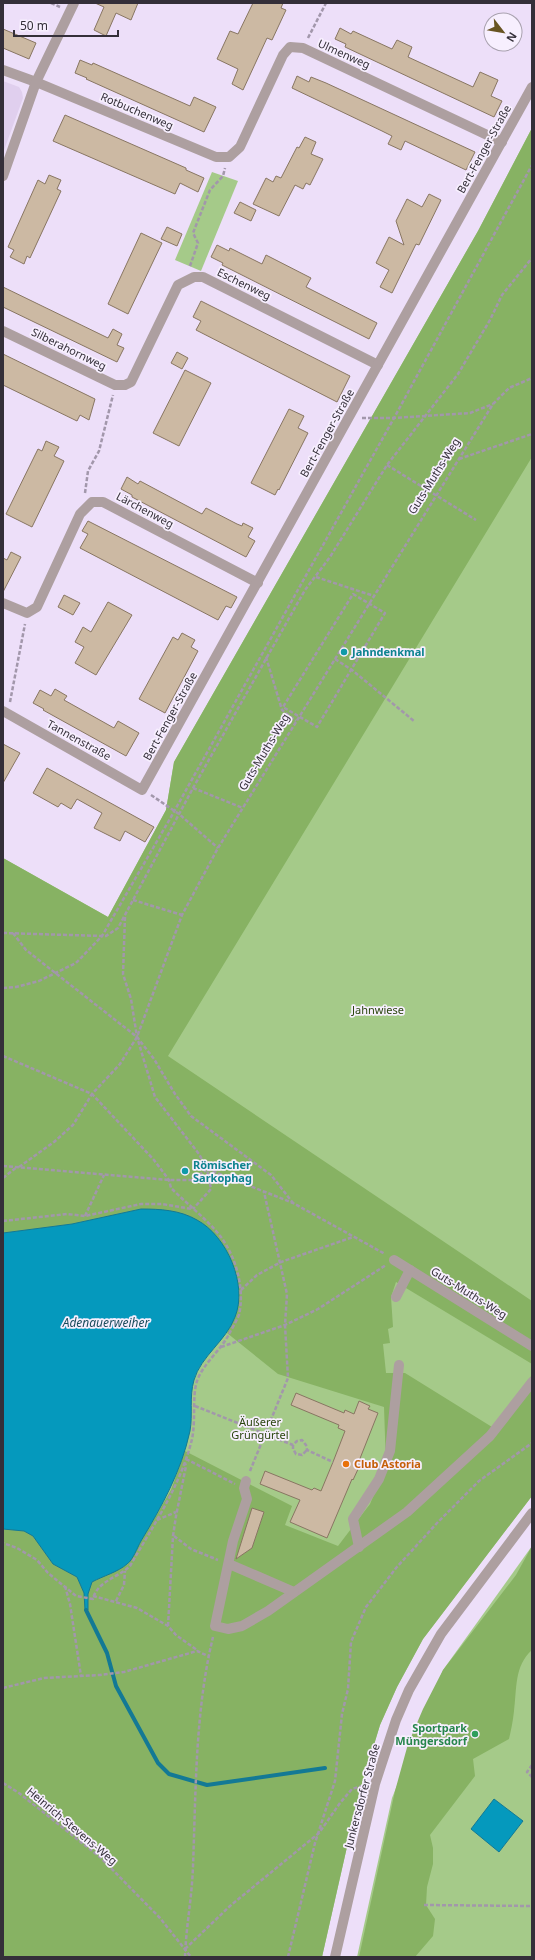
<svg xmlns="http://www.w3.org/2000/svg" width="535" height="1960" font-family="'Noto Sans',sans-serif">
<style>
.built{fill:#e0cfee}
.green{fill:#a5ca89}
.forest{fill:#87b263}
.water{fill:#0599bd;stroke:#137995}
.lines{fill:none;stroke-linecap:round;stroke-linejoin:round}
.stream{stroke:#137995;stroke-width:4}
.building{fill:#ccb9a3;stroke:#887662}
.path{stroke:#a297ab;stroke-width:2.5;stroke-dasharray:4 2;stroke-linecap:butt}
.minor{stroke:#ad9fa0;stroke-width:10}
.culture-dot{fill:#0f9aa8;stroke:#f7effe;stroke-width:1.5}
.food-dot{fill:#e8710a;stroke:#f7effe;stroke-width:1.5}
.leisure-dot{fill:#2e9e5b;stroke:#f7effe;stroke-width:1.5}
.labels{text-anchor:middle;stroke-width:3.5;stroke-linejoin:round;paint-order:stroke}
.street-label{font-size:11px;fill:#342f39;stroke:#f7effe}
.culture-label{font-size:11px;font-weight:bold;fill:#0d838f;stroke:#f7effe;text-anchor:start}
.park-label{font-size:11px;fill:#2a450d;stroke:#f7effe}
.food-label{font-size:11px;font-weight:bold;fill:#c56008;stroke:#f7effe;text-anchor:start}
.leisure-label{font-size:11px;font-weight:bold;fill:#27864d;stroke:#f7effe;text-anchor:end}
.water-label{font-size:12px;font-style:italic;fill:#1a4c5c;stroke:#f7effe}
</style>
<rect width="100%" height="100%" fill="#eddff9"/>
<polygon class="built" points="3,81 19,87 22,92 23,98 3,153"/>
<g class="green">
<polygon points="532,128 532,1496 423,1639 397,1687 380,1725 359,1794 322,1957 3,1957 3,858 108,917 166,810 174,762 478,231"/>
<polygon points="212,172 238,181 201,271 175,260"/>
<polygon points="532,1546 532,1957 357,1957 392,1798 443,1670"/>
</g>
<g class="forest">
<polygon points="532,128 532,457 168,1056 532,1301 532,1364 396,1282 391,1297 393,1327 388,1329 390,1343 383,1344 386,1373 405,1373 492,1427 532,1375 532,1496 423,1639 397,1687 380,1725 359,1794 322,1957 3,1957 3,1529 24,1531 33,1536 53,1564 77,1577 84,1593 88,1589 92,1582 128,1564 171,1490 185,1451 292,1506 285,1525 338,1546 370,1504 386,1466 384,1407 278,1374 227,1333 235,1317 141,1209 72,1224 3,1233 3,858 108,917 166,810 174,762 478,231"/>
<path d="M532 1546V1650C514 1666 517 1689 514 1711 513 1721 511 1730 509 1739L473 1759 475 1776 430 1835 433 1848V1864L427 1887 426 1905 435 1919 433 1936 415 1957H359L395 1791 408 1744 423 1709 443 1670 516 1575Z"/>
</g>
<g class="water">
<path d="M141 1209C160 1209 180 1210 197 1220 227 1236 248 1285 235 1317 226 1341 201 1356 194 1380 189 1397 193 1414 190 1431 181 1472 162 1506 141 1541 137 1548 133 1560 127 1564 118 1572 103 1576 92 1582L88 1594V1610H85L84 1593 77 1577 53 1564 33 1536 24 1531 3 1529V1233L72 1224Z"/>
<polygon points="494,1799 523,1821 499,1852 471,1829"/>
</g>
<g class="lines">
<polyline class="stream" points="86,1610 107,1653 116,1686 158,1763 169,1774 207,1785 325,1768"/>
</g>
<g class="building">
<polygon points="95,3 138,3 131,20 116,13 106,36 94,30 104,7"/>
<polygon points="253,3 283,3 281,8 286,10 272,40 267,38 243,90 232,84 238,69 217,59 230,31 238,34"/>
<polygon points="340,28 351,34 353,31 392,49 397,40 412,47 408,57 473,87 480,72 498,80 491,96 502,101 494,117 345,47 346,44 335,39"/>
<polygon points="3,29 36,43 29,59 3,48"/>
<polygon points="80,60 92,65 93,63 190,106 194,97 216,107 204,132 86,79 87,78 75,73"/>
<polygon points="297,76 309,82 311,77 326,83 475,152 466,170 405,141 401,150 388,144 392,136 382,131 292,88"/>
<polygon points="65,115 186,168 186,170 204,178 198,192 180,183 175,194 53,141"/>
<polygon points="305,137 316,142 311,154 323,159 310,185 306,183 303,189 295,185 279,216 253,204 266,178 273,182 276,176 281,178 297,147 299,148"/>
<polygon points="49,175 61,180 57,189 61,191 30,258 27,256 24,264 10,257 14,250 8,247 38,180 45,184"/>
<polygon points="429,194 441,200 419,245 416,244 392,293 380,287 389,270 376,263 389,237 404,245 396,221 407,199 422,207"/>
<polygon points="240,202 256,210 251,221 234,213"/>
<polygon points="167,227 182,234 177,246 161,239"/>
<polygon points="141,233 162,243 128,314 108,304"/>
<polygon points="217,245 229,251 230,248 262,264 266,255 311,278 306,287 377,323 369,339 222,265 223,263 211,257"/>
<polygon points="3,287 108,338 113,329 122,334 117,345 124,348 117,362 3,307"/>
<polygon points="201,301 350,376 337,402 196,330 201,321 193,317"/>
<polygon points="177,352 188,358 182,369 171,363"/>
<polygon points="3,354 95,399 89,420 80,415 77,421 3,385"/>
<polygon points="185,370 211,383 179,446 153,433"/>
<polygon points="289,409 304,416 298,428 308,433 279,490 278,489 275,495 251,483"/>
<polygon points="46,441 59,447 54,456 64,461 32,527 6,514 38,449 42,451"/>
<polygon points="127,477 138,484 140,481 202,514 206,508 237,524 242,526 243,523 253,528 248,537 255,541 246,557 132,497 132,495 121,489"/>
<polygon points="88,521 237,597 231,608 226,606 218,620 80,548 88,534 82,531"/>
<polygon points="11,552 21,557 3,592 3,558 7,560"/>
<polygon points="64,595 80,603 73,615 58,607"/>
<polygon points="108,602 132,615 96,675 75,663 84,647 75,642 83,627 91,632"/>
<polygon points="182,633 195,640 191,647 198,651 165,713 139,699 173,637 178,640"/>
<polygon points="55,689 67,696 64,700 114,728 118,721 139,733 126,756 43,710 44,709 33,703 40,690 51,696"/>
<polygon points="3,744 20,753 3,783"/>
<polygon points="47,768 154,827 145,842 125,831 120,841 94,828 102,813 77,799 71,809 61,803 58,807 33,793"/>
<polygon points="296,1393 344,1413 345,1410 354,1414 359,1401 370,1406 368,1409 378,1413 359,1461 361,1462 359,1467 353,1480 352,1479 327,1538 290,1522 300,1500 260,1484 265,1471 312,1490 314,1488 321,1491 333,1462 345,1431 338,1428 339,1425 291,1405"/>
<polygon points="252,1508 264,1512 252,1548 236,1559"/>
</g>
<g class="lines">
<g class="path">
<polyline points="51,3 60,7"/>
<polyline points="308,38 326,3"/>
<polyline points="190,266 198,243 193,233 210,190 223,176 225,168"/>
<polyline points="362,418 394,418 470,413 493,404"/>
<polyline points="459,459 532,434"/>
<polyline points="387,465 476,520"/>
<polyline points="85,493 88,471 99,451 113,395"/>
<polyline points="316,577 374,596"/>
<polygon points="353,594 385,613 317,727 283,707"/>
<polyline points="266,657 282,710 296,721"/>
<polyline points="335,659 352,670 414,721"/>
<polyline points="10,702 25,624"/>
<polyline points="193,788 243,808"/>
<polyline points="151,795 179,814 218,848"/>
<polyline points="133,900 182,915"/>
<polyline points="125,917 123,974 131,999 137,1037 155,1097 199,1154 207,1169 211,1189 193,1209"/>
<polyline points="3,933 102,936 106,936 118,928 193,788 305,590 330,557 387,465 458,374 490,320 502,295 532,258"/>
<polyline points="13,933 26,950 137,1037 154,1059 175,1094 191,1116 271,1175 293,1203"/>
<polyline points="3,988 16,987 39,981 76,963 102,936 171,817 394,418 532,165"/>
<path d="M3 1056 92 1094 154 1160 169 1180 171 1188C187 1204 207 1219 221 1237 236 1257 245 1289 239 1315 236 1322 231 1330 228 1336 219 1352 203 1364 197 1381 192 1396 196 1420 192 1439 181 1485 153 1526 130 1566 118 1578 97 1581 93 1599L76 1596 48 1573 37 1560 17 1548 3 1543"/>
<polyline points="3,1166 169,1180 192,1180 206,1170"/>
<polyline points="19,1167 54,1142 73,1125 92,1094 120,1064 137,1037 182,915 218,848 493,404 509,388 532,378"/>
<polyline points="207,1169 293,1203 385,1254"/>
<polyline points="3,1178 17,1167"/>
<polyline points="85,1216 104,1175"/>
<polyline points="3,1221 67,1214 85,1216 141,1204 162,1204 192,1209"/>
<polyline points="241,1290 257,1275 281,1262 353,1237"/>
<polyline points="221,1347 285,1325 318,1309 386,1265"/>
<polyline points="195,1406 293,1445 297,1441 302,1440 306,1445 307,1450 333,1462"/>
<polyline points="293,1445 293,1449 296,1454 302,1455 307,1450"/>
<polyline points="186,1459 235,1484"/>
<polyline points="250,1471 288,1378 285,1325 287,1294 264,1192"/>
<polyline points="157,1520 176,1512"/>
<polyline points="174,1536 191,1549 218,1560"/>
<polyline points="65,1586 70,1604 81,1676"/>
<polyline points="93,1596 137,1608 168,1626 176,1635 197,1650"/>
<polyline points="116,1601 124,1585 125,1571"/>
<polyline points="168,1626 173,1536 176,1516 186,1466 185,1463"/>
<polyline points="3,1688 44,1678 100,1675 124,1672 197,1651 208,1656"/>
<polyline points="532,1765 527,1772 532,1777"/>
<polyline points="3,1783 19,1793 101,1858 160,1918 191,1957"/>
<polyline points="424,1905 532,1906"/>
<polyline points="185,1949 230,1906 319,1833 340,1803 352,1789 362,1786"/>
<path d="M185 1957C186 1927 192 1897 193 1866 196 1790 195 1711 213 1637"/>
<polyline points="288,1957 315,1843 335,1781 342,1714 348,1689 351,1642 366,1607 396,1568 438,1522 479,1481 532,1443"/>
</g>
<g class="minor">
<polyline points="3,70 36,82 216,157 229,157 240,147 283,55 290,47 303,48 502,142"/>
<polyline points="3,176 36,82 74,3"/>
<polyline points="3,331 115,385 125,385 131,382 178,285 194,277 203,277 378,365"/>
<polyline points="3,603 27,613 37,607 80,514 92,502 103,502 258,583"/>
<polyline points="3,711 142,790 532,87"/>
<polyline points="394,1260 532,1346"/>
<polyline points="396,1297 410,1270"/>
<polyline points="246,1481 244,1488 247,1499 233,1541 215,1626 228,1629 242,1626 268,1611 407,1512 490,1436 532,1382"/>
<polyline points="359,1547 353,1519 379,1479 390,1451 399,1365"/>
<polyline points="229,1564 294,1592"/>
<polyline points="335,1957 375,1784 396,1720 409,1690 441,1634 532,1513"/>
</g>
</g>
<g class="culture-dot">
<circle cx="344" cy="652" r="4"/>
<circle cx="185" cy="1171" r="4"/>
</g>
<circle class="food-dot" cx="346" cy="1464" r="4"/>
<circle class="leisure-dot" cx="475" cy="1734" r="4"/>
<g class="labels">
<g class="street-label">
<text transform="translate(344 54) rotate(24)" y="4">Ulmenweg</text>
<text transform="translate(137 111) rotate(23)" y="4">Rotbuchenweg</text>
<text transform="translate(484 149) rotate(-61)" y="4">Bert-Fenger-Straße</text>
<text transform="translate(244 284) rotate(26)" y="4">Eschenweg</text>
<text transform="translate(69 349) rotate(26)" y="4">Silberahornweg</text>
<text transform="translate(327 433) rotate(-61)" y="4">Bert-Fenger-Straße</text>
<text transform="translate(434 476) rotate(-58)" y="4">Guts-Muths-Weg</text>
<text transform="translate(145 510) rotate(28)" y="4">Lärchenweg</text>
<text transform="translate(170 716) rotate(-61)" y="4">Bert-Fenger-Straße</text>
<text transform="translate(79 740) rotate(29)" y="4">Tannenstraße</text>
<text transform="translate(264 752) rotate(-59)" y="4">Guts-Muths-Weg</text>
<text transform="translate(469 1293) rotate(32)" y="4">Guts-Muths-Weg</text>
<text transform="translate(362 1796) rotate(-75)" y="4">Junkersdorfer Straße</text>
<text transform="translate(72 1826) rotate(40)" y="4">Heinrich-Stevens-Weg</text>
</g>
<g class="culture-label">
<text x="352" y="656">Jahndenkmal</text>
<text x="193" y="1169">Römischer<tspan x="193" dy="13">Sarkophag</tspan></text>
</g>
<g class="park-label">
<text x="378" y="1014">Jahnwiese</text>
<text x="260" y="1426">Äußerer<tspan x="260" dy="13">Grüngürtel</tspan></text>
</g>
<g class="food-label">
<text x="354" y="1468">Club Astoria</text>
</g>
<g class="leisure-label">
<text x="467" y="1732">Sportpark<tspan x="467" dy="13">Müngersdorf</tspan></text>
</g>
<g class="water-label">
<text x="106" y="1327">Adenauerweiher</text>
</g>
</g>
<rect width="535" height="1960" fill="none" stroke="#342f39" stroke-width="8"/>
<g transform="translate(503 32) rotate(121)"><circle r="19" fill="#f7effe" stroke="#a9a2af"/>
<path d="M0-3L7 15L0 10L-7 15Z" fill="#685422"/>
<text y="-6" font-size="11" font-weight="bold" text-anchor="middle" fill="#342f39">N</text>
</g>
<path d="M14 30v6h104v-6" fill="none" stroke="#342f39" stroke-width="2"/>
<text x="20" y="30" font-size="12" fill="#342f39" stroke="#f7effe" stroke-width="3" paint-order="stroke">50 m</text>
</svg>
